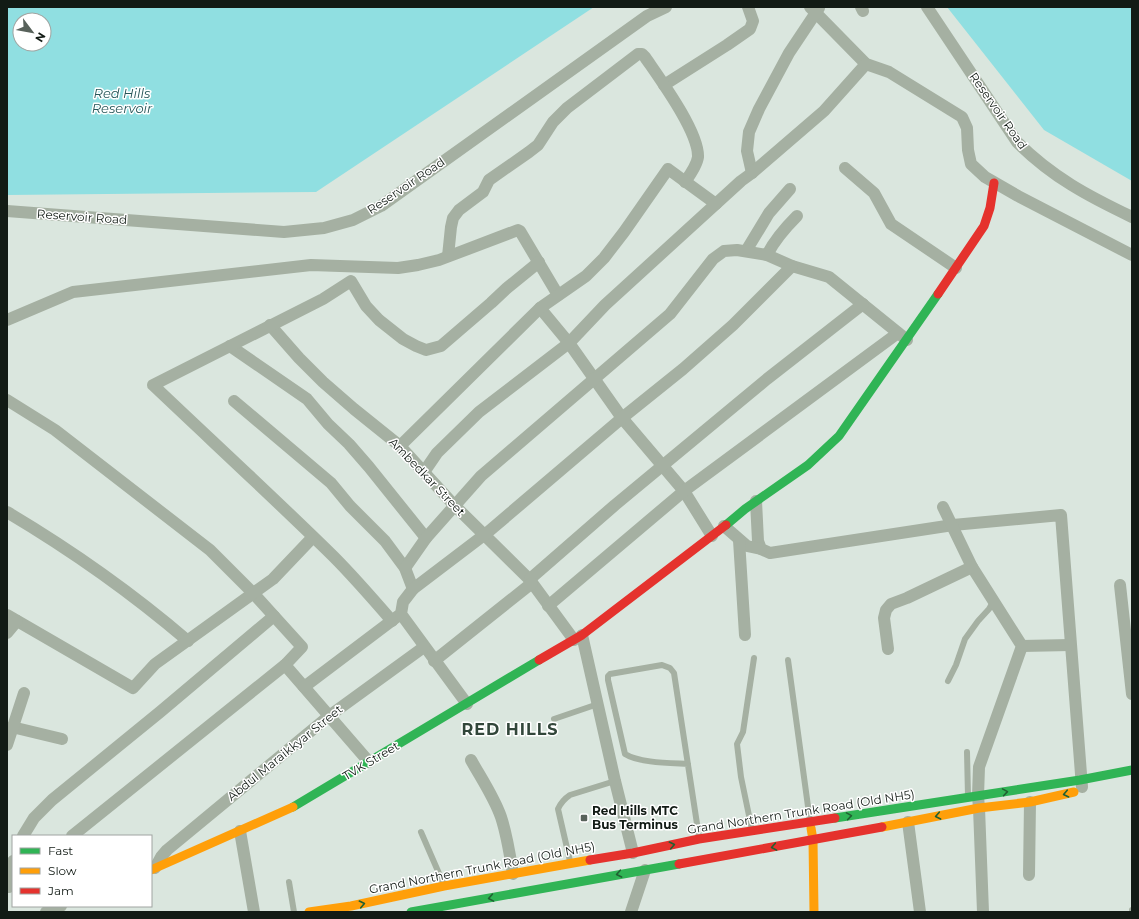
<svg xmlns="http://www.w3.org/2000/svg" width="1139" height="919" font-family="Montserrat,sans-serif">
<style>
.water{fill:#90dfe1;fill-rule:evenodd}
.lines{fill:none;stroke-linecap:round;stroke-linejoin:round}
.lane{stroke:#a5b0a2;stroke-width:6}
.street{stroke:#a5b0a2;stroke-width:12}
.fast{stroke:#30b455;stroke-width:9}
.slow{stroke:#ff9f0a;stroke-width:9}
.jam{stroke:#e5322d;stroke-width:9}
.oneway{stroke:#206032}
.poi-dot{fill:#58625b;stroke:#fff;stroke-width:1.5}
.labels{text-anchor:middle;stroke-width:3;stroke-linejoin:round;paint-order:stroke}
.street-label{font-size:12px;fill:#121b15;stroke:#fff}
.poi-label{font-size:12px;font-weight:bold;fill:#121b15;stroke:#fff;text-anchor:start}
.water-label{font-size:13px;font-style:italic;fill:#265658;stroke:#fff}
.district-label{font-size:16px;font-weight:bold;letter-spacing:1px;fill:#32463a;stroke:#fff}
</style>
<rect width="100%" height="100%" fill="#dae6de"/>
<g class="water">
<path d="M7 7H594L316 192 7 195ZM20 20H44V44H20Z"/>
<polygon points="947,7 1132,7 1132,181 1044,130"/>
</g>
<g class="lines">
<g class="lane">
<polyline points="788,660 810,821"/>
<polyline points="948,681 956,665 965,639 978,621 989,609 993,602"/>
<polyline points="554,719 598,704"/>
<polyline points="967,752 968,796"/>
<path d="M688 764C671 763 639 763 625 754L608 680V676L610 674 662 665 670 668 674 673 699 837"/>
<polyline points="752,830 741,777 737,744 743,732 754,658"/>
<polyline points="421,832 444,885"/>
<path d="M570 861 558 809C561 802 564 799 570 795L615 781"/>
<polyline points="289,882 294,912"/>
<polyline points="1132,912 1132,910"/>
</g>
<g class="street">
<polyline points="810,7 866,64 889,72 962,117 967,128 968,150 971,164 985,177 1018,196 1132,255"/>
<polyline points="861,7 863,11"/>
<path d="M927 7 1017 142C1052 177 1088 196 1132 217"/>
<polyline points="664,85 727,45 750,29 753,21 748,7"/>
<polyline points="845,168 874,193 891,224 956,268"/>
<polyline points="752,173 747,151 749,132 759,109 789,53 819,8"/>
<polyline points="7,211 284,232 324,228 353,220 381,206 647,16 666,7"/>
<polyline points="746,251 769,213 790,189"/>
<path d="M767 255C775 239 785 228 797 216"/>
<path d="M448 256 451 227 453 218 459 210 483 192 489 180 529 152 538 145 553 122 567 108 638 54H642L645 57C660 79 699 132 698 157 697 165 690 175 685 182"/>
<polyline points="540,308 569,343 622,418 684,491 712,536"/>
<polyline points="7,320 73,292 311,265 398,268 418,265 439,260 518,230 520,231 558,295"/>
<polyline points="270,325 299,358 323,382 354,409 400,446 454,505 530,580 574,640"/>
<polyline points="230,346 307,399 328,424 349,444 369,467 426,538"/>
<polyline points="7,400 55,430 210,550 254,594 302,647 285,665 72,836"/>
<polyline points="234,401 331,483 350,506 385,541 405,568 413,589"/>
<polyline points="400,446 540,308 586,276 604,258 624,232 668,169 716,204"/>
<polyline points="424,472 437,453 479,412 569,343 605,305 741,181 752,173 824,111 866,64"/>
<polyline points="756,501 758,541 761,549 770,553 953,525 1061,515 1082,787"/>
<polyline points="943,507 972,567 1022,646 979,767 978,796 979,808 983,912"/>
<path d="M7 512C71 550 132 593 188 641"/>
<polyline points="724,526 747,546 761,549"/>
<polyline points="739,540 745,635"/>
<polyline points="405,568 426,538 481,476 670,314 713,259 724,251 737,250 767,255 792,266 829,277 907,340"/>
<polyline points="530,579 615,505 767,379 863,304"/>
<polyline points="1120,585 1132,694"/>
<polyline points="548,606 684,491 898,333"/>
<polyline points="7,615 133,688 155,664 273,579 313,537"/>
<path d="M392 621C373 599 354 577 333 556 274 498 213 442 153 385L323 299 351 281 366 306 379 320 403 339 416 346 426 350 441 346 491 303 507 288 539 262"/>
<polyline points="7,633 17,621"/>
<polyline points="582,635 615,781 633,853"/>
<polyline points="1022,646 1070,645"/>
<polyline points="888,649 884,618 886,610 891,604 907,598 972,567"/>
<polyline points="434,661 532,583"/>
<polyline points="285,665 369,762"/>
<polyline points="304,687 398,616"/>
<polyline points="467,704 401,614 403,602 413,589 488,532 622,418 683,369 733,325 792,266"/>
<polyline points="12,727 62,739"/>
<polyline points="7,745 24,693"/>
<path d="M471 760C481 778 494 797 501 817 507 835 510 855 513 874"/>
<polyline points="908,822 920,912"/>
<polyline points="240,831 254,912"/>
<polyline points="23,836 34,818 52,800 160,712 274,616"/>
<polyline points="155,868 161,857 167,850 329,716 424,647"/>
<polyline points="1029,875 1030,802"/>
<polyline points="9,887 13,861"/>
<polyline points="46,912 61,906"/>
<polyline points="631,912 645,870"/>
</g>
<g class="fast">
<polyline points="726,525 745,509 808,465 839,436 938,294"/>
<polyline points="293,807 539,660"/>
<polyline points="835,818 1080,780 1132,770"/>
<polyline points="411,912 679,864"/>
</g>
<g class="slow">
<polyline points="882,827 979,808 1030,802 1074,792"/>
<polyline points="811,828 813,840 814,912"/>
<polyline points="151,870 293,807"/>
<polyline points="309,912 351,906 444,886 590,860"/>
</g>
<g class="jam">
<polyline points="938,294 984,226 990,208 994,183"/>
<polyline points="539,660 582,635 726,525"/>
<polyline points="590,860 633,853 699,839 835,818"/>
<polyline points="679,864 882,827"/>
</g>
</g>
<defs><path id="oneway-chevron" d="M-2-3.5L2.5 0L-2 3.5" fill="none" stroke-width="1.6" stroke-linecap="round" stroke-linejoin="round"/></defs>
<g class="oneway">
<use href="#oneway-chevron" transform="translate(1005 792) rotate(-9)"/>
<use href="#oneway-chevron" transform="translate(1066 794) rotate(168)"/>
<use href="#oneway-chevron" transform="translate(849 816) rotate(-9)"/>
<use href="#oneway-chevron" transform="translate(938 816) rotate(169)"/>
<use href="#oneway-chevron" transform="translate(672 845) rotate(-12)"/>
<use href="#oneway-chevron" transform="translate(774 847) rotate(170)"/>
<use href="#oneway-chevron" transform="translate(619 874) rotate(169)"/>
<use href="#oneway-chevron" transform="translate(491 898) rotate(170)"/>
<use href="#oneway-chevron" transform="translate(362 904) rotate(-12)"/>
</g>
<rect class="poi-dot" x="580" y="814" width="8" height="8" rx="2"/>
<g class="labels">
<g class="street-label">
<text transform="translate(998 111) rotate(55)" y="4">Reservoir Road</text>
<text transform="translate(406 186) rotate(-34)" y="4">Reservoir Road</text>
<text transform="translate(82 217) rotate(4)" y="4">Reservoir Road</text>
<text transform="translate(427 477) rotate(46)" y="4">Ambedkar Street</text>
<text transform="translate(285 753) rotate(-39)" y="4">Abdul Maraikkyar Street</text>
<text transform="translate(371 761) rotate(-31)" y="4">TVK Street</text>
<text transform="translate(801 812) rotate(-9)" y="4">Grand Northern Trunk Road (Old NH5)</text>
<text transform="translate(482 868) rotate(-11)" y="4">Grand Northern Trunk Road (Old NH5)</text>
</g>
<g class="poi-label">
<text x="592" y="815">Red Hills MTC<tspan x="592" dy="14">Bus Terminus</tspan></text>
</g>
<g class="water-label">
<text x="122" y="98">Red Hills<tspan x="122" dy="15">Reservoir</tspan></text>
</g>
<g class="district-label">
<text x="510" y="735">RED HILLS</text>
</g>
</g>
<rect width="1139" height="919" fill="none" stroke="#121b15" stroke-width="16"/>
<rect x="12" y="835" width="140" height="72" fill="#ffffff" stroke="#a0a4a1"/>
<rect x="20" y="848" width="20" height="6" fill="#30b455" stroke="#a0a4a1"/>
<text x="48" y="855" font-size="12" fill="#121b15">Fast</text>
<rect x="20" y="868" width="20" height="6" fill="#ff9f0a" stroke="#a0a4a1"/>
<text x="48" y="875" font-size="12" fill="#121b15">Slow</text>
<rect x="20" y="888" width="20" height="6" fill="#e5322d" stroke="#a0a4a1"/>
<text x="48" y="895" font-size="12" fill="#121b15">Jam</text>
<g transform="translate(32 32) rotate(122)"><circle r="19" fill="#ffffff" stroke="#a0a4a1"/>
<path d="M0-3L7 15L0 10L-7 15Z" fill="#58625b"/>
<text y="-6" font-size="11" font-weight="bold" text-anchor="middle" fill="#121b15">N</text>
</g>
</svg>
